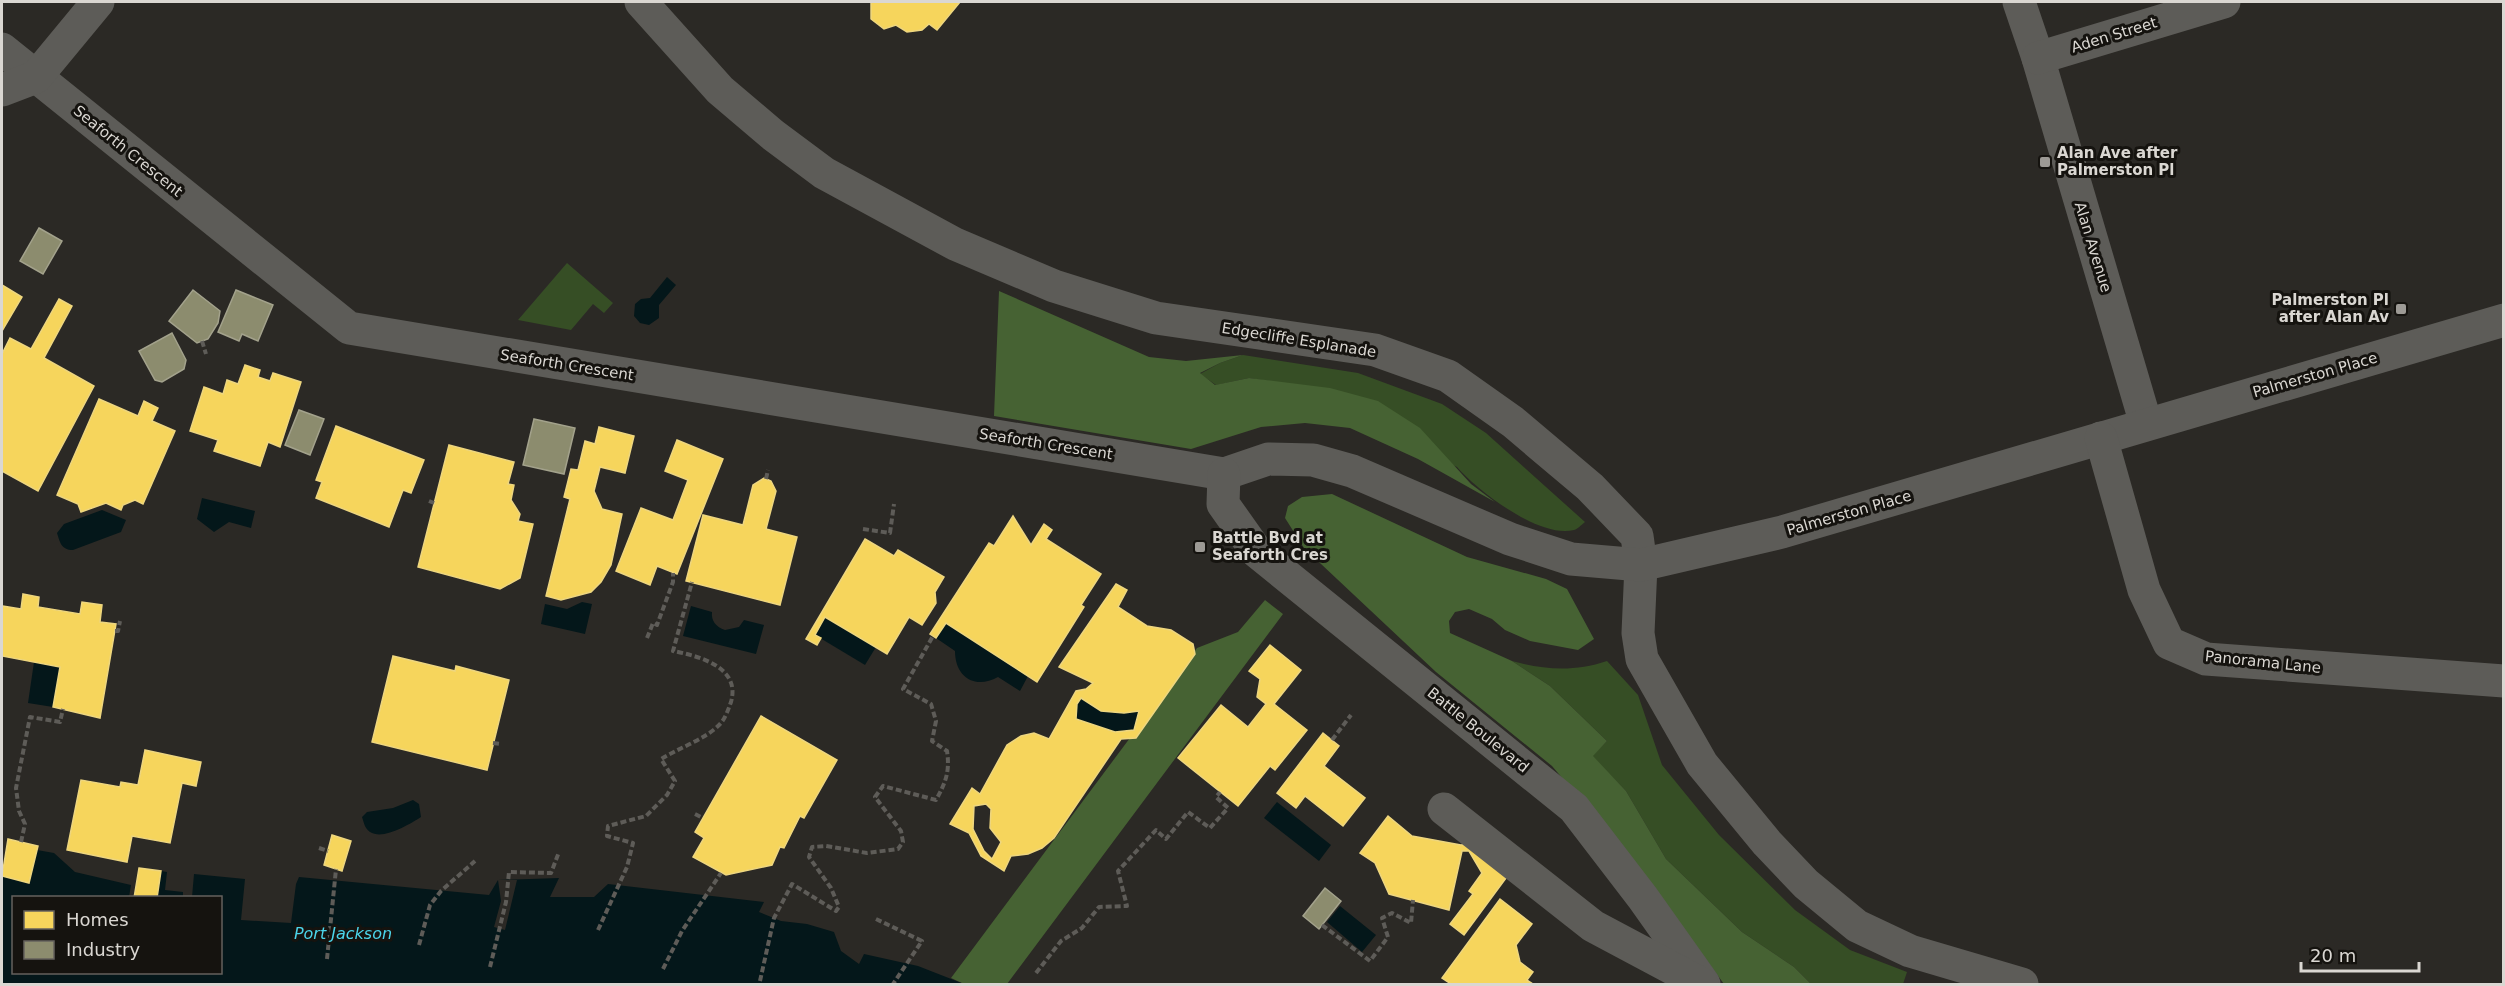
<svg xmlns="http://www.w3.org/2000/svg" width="2505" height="986" font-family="'DejaVu Sans',sans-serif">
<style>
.green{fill:#364e25}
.forest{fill:#466233}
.water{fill:#04171a}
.pier{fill:#2b2925}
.homes{fill:#f6d55c;stroke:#eed67f;stroke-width:1.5;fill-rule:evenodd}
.industry{fill:#8c8c6e;stroke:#a3a28c;stroke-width:1.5}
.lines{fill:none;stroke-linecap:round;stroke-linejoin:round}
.path{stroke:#5e5c58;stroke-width:4;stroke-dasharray:6 3;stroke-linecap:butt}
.minor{stroke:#5d5c58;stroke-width:33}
.poi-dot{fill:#9d9a95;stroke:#15130f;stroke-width:2}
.labels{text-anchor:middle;stroke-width:6;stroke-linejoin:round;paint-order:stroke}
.street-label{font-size:15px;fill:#dad7d2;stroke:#15130f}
.poi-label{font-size:15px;font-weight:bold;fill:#dad7d2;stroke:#15130f;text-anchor:start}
.water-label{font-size:16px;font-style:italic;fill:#4bd5ea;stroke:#15130f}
</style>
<rect width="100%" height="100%" fill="#2b2925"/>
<g class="green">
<polygon points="567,263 613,303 604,313 593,304 571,330 518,320"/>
<path d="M1243 355 1358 373 1442 404 1486 433 1585 522C1581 525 1578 529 1574 530 1540 539 1478 491 1457 467L1269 381 1249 378 1216 385 1200 374 1220 363Z"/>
<path d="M1512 661C1545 670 1574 672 1607 661L1638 695 1662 765 1719 835 1795 910 1850 950 1907 972 1903 984H1811L1794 967 1742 932 1666 859 1626 791 1592 756 1607 741 1550 686Z"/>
</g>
<g class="forest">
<polygon points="999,291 1149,357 1186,361 1243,355 1220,363 1200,373 1215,385 1249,378 1330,388 1378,401 1420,428 1471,484 1495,502 1418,459 1350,428 1305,423 1261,427 1191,449 994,416"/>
<polygon points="1332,494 1467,557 1546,579 1567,589 1594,639 1578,650 1530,641 1505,630 1492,619 1469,609 1455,612 1449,621 1450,633 1512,661 1550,686 1607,741 1593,756 1626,791 1666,859 1742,932 1794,967 1811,984 1724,984 1637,866 1552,766 1436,672 1304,548 1285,518 1288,506 1302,497"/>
<polygon points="1265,600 1283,614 1007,984 964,984 951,978 1197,648 1238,632"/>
</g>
<g class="water">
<polygon points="667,277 676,285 659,305 659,318 649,325 640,323 634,316 635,304 641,299 650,298"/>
<polygon points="202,498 255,511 251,528 229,522 214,532 197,519"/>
<path d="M102 510 126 520 121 532 73 550C61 550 60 542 57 533L64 524Z"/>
<polygon points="582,602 592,604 585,634 541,624 545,604 567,609"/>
<path d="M691 606 712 612C711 621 716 627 725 630L739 627 744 620 764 625 756 654 683 636Z"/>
<polygon points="825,617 876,647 865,665 815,635"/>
<path d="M946 623 1028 676 1020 691 998 677C975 690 955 677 955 651L936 638Z"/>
<polygon points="34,662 60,667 53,707 28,703"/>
<polygon points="1081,698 1101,711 1124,713 1139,711 1134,730 1115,732 1076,719 1077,704"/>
<path d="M413 800 419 804 421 817C410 824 385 839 372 833 365 830 364 823 362 817L367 812 393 808Z"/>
<polygon points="1277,802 1331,845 1319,861 1264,818"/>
<polygon points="37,850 54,853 75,872 131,885 129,897 14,898 14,972 220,972 220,898 192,897 194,874 245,879 241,920 291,923 296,884 299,877 489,895 498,880 559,878 550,897 594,897 608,884 764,902 759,912 781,921 807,924 834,932 841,951 859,964 864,954 918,966 964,984 2,984 2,876 29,882"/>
<polygon points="161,871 167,872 165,890 183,892 183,897 157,897"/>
<polygon points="1340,906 1376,935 1362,952 1327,922"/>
</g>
<polygon class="pier" points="498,880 517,880 505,930 494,927 501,901"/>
<g class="homes">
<polygon points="871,2 960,2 937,30 929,24 922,30 907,32 896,25 884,29 871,19"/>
<polygon points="2,285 22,297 2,331"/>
<polygon points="59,299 72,306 44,358 94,386 38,491 2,471 2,354 10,338 31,349"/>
<polygon points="245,365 260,370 258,377 270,381 273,373 301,382 280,447 268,442 260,466 214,451 218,440 190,431 204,387 223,394 227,380 238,384"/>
<polygon points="99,399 138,416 144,401 158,408 152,421 175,431 143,504 135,500 123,505 121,510 106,503 81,512 78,504 57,495"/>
<polygon points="336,426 424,460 411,493 403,490 389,527 316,498 322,482 316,480"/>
<polygon points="599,427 634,436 625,473 600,467 594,491 602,509 622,514 611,565 601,582 591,592 561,600 546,596 570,499 564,497 571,469 578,470 585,441 595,444"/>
<polygon points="677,440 723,459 677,574 657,566 650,585 616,571 641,508 673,520 688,480 665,471"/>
<polygon points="449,445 514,462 508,484 514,485 511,500 520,514 518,521 533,524 520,578 500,589 418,567"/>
<polygon points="764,478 771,481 776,491 766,529 797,537 780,605 686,581 703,515 743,525 753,485"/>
<polygon points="1013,516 1031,545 1044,524 1052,530 1046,539 1101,574 1081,605 1084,607 1037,682 946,623 936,638 930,634 989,543 994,546"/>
<polygon points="865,539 894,556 898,550 944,577 935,592 936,603 922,625 909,617 887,654 825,617 815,635 821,638 817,645 806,639"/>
<path d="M1116 584 1127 590 1118 607 1147 626 1171 630 1193 644 1195 654 1136 738 1121 739 1054 838 1042 848 1028 854 1011 856 1004 871 981 856 969 833 950 824 972 788 980 794 1007 745 1021 736 1034 733 1049 739 1076 691 1086 689 1093 683 1059 667ZM1081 698 1101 711 1124 713 1139 711 1134 730 1115 732 1076 719 1077 704ZM986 804 991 809 990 828 1001 842 992 859 984 851 973 829 974 806Z"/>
<polygon points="23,594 39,597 38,607 80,614 82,602 102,605 100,622 116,624 100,718 53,707 60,667 2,656 2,606 21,609"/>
<polygon points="1270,645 1301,670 1274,704 1307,730 1275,770 1270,766 1238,806 1178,758 1221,705 1248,727 1266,704 1257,697 1260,679 1249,671"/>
<polygon points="393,656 455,671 456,666 509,680 487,770 372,742"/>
<polygon points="761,716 837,760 804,818 800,816 784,848 780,847 772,865 726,875 693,857 704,838 695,832"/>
<polygon points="1323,733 1339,746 1324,766 1365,798 1343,826 1305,796 1296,808 1277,793"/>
<polygon points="145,750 201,762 196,786 182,783 170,843 132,836 127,862 67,850 81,780 120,787 121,782 138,785"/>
<polygon points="1388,816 1412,836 1461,845 1477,843 1506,878 1464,935 1450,924 1473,894 1469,891 1482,873 1469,851 1462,851 1449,910 1389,894 1375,863 1360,853"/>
<polygon points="332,835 351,841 342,871 324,865"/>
<polygon points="8,839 38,846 29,883 2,876"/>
<polygon points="139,868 161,871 157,898 134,898"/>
<polygon points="1500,899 1532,924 1516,945 1520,962 1533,972 1527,980 1533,984 1451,984 1442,978"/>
</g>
<g class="industry">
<polygon points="39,228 62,241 43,274 20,261"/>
<polygon points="193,290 220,311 218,323 208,339 197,343 169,321"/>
<polygon points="236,290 273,305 258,341 242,334 239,341 218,332"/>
<polygon points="172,333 186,360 184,369 162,382 155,380 139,351"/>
<polygon points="299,410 324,419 310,455 285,445"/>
<polygon points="534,419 575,428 564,474 523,465"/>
<polygon points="1325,888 1341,901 1319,929 1303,916"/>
</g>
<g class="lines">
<g class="path">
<polyline points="202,341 206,354"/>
<polyline points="766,479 768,470"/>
<polyline points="429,501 434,503"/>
<polyline points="863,529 890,533 894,504"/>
<polyline points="115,631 118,631 120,621"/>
<polyline points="647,638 653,623 657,625 673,582 673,573"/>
<polyline points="1332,740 1351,715"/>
<polyline points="493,743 501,744"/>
<polyline points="695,814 703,818"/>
<polyline points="21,842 25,824 19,811 16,788 30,717 60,722 63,709"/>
<polyline points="319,848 328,851"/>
<polyline points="876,919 922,941 893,984"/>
<polyline points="1322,925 1370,961 1388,937 1382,918 1392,913 1411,923 1413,900"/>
<path d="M598 930 627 867 633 843 607 836 608 826 646 816 667 795 675 781 661 759C677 749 705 739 718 726 725 720 728 710 731 702 741 667 699 656 673 651L692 582"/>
<polyline points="419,945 430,905 441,891 475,861"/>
<polyline points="327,959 336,869"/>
<polyline points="490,967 506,902 509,872 551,873 559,852"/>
<polyline points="663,969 682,931 721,873"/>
<polyline points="1036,973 1061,941 1082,928 1099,907 1127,906 1118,871 1156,830 1166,839 1188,812 1210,828 1228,808 1216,797 1220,792"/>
<path d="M760 981 774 918 792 884 836 911 839 907 831 888 809 857 812 847 826 846 867 853 898 849 903 842 901 831 875 797 883 786 936 800C946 782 950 771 947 751L932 741 936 721 931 704 903 689 933 636"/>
</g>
<g class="minor">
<polyline points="641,2 720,90 773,135 824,173 955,244 1054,286 1156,318 1375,350 1448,376 1513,422 1590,487 1637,536 1641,565 1638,633 1642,659 1702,764 1767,843 1806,884 1857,926 1910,951 2022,984"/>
<polyline points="2019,2 2038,58 2146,424"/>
<polyline points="2,49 349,328 1224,474 1268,459 1313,460 1352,471 1510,539 1571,559 1641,565 1782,532 2504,320"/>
<polyline points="2038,58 2224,2"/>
<polyline points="2,90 36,77 98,2"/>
<polyline points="2101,438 2144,590 2169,643 2206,659 2504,681"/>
<polyline points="1224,474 1223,504 1257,552 1574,808 1643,898 1704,984"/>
<polyline points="1444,809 1593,926 1702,984"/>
</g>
</g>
<g class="poi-dot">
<rect x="2039" y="156" width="12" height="12" rx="3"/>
<rect x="2395" y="303" width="12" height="12" rx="3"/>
<rect x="1194" y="541" width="12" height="12" rx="3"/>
</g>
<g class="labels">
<g class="street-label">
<text transform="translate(2114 35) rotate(-17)" y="5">Aden Street</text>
<text transform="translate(128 151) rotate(39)" y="5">Seaforth Crescent</text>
<text transform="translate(2093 247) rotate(73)" y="5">Alan Avenue</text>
<text transform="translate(1299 340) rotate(9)" y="5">Edgecliffe Esplanade</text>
<text transform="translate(567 365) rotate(9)" y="5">Seaforth Crescent</text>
<text transform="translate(2315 375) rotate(-16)" y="5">Palmerston Place</text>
<text transform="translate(1046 444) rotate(9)" y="5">Seaforth Crescent</text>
<text transform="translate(1849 513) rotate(-16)" y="5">Palmerston Place</text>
<text transform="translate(2263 662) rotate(6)" y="5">Panorama Lane</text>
<text transform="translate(1478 730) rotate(39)" y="5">Battle Boulevard</text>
</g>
<g class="poi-label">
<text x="2057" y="158">Alan Ave after<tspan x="2057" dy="17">Palmerston Pl</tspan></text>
<text x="2389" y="305" text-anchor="end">Palmerston Pl<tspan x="2389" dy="17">after Alan Av</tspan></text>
<text x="1212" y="543">Battle Bvd at<tspan x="1212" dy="17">Seaforth Cres</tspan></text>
</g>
<g class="water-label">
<text x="343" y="939">Port Jackson</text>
</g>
</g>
<rect width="2505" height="986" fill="none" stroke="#dad7d2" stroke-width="6"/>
<rect x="12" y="896" width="210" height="78" fill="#15130f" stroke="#64615d" stroke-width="1.5"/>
<rect x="24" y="911" width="30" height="18" fill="#f6d55c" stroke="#64615d" stroke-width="1.5"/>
<text x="66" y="926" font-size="18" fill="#dad7d2">Homes</text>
<rect x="24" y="941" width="30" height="18" fill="#8c8c6e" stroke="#64615d" stroke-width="1.5"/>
<text x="66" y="956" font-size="18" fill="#dad7d2">Industry</text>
<path d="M2301 962v9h118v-9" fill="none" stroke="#dad7d2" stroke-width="3"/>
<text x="2310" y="962" font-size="18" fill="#dad7d2" stroke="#15130f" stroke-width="4.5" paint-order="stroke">20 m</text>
</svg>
